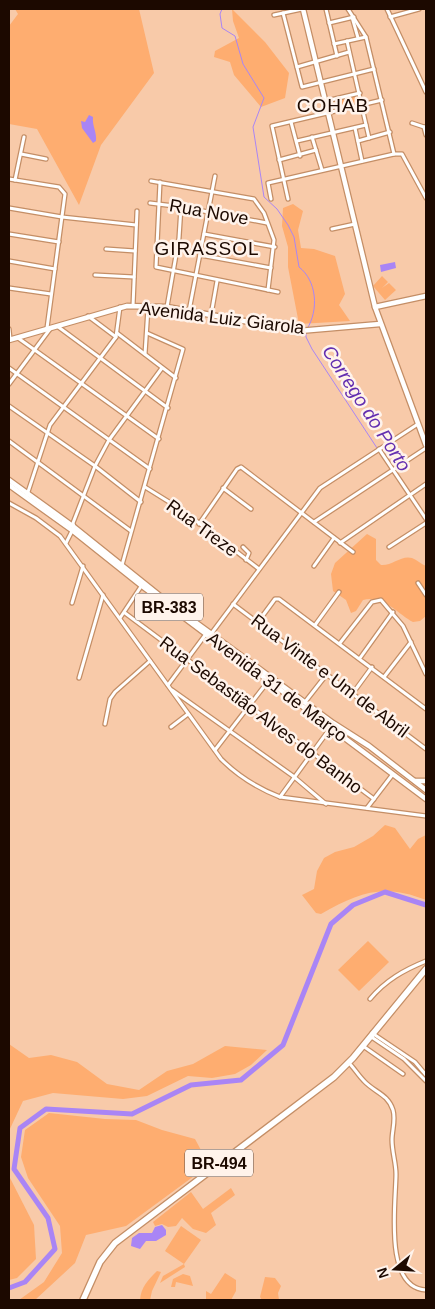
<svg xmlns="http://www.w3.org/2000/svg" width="435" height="1309" font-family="Arial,sans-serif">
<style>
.green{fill:#fead70}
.water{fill:#a985f5}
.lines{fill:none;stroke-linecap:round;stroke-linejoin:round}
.stream{stroke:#a985f5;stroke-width:1}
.river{stroke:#a985f5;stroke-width:5}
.street-casing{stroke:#c48e66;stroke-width:5.5}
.secondary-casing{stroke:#c48e66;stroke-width:7}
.primary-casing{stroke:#c48e66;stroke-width:7}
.highway-casing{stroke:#c48e66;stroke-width:8}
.street{stroke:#fff;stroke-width:3}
.secondary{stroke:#fff;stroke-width:4.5}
.primary{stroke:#fff;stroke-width:4.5}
.highway{stroke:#fff;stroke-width:5.5}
.labels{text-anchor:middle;stroke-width:5;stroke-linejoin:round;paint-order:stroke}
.shield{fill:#fff3eb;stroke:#604f46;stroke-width:1}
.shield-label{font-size:16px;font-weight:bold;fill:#1c0900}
.street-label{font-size:18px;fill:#1c0900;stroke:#fff3eb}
.neighbourhood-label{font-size:19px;letter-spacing:1px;fill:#1c0900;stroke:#fff3eb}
.water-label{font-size:19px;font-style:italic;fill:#642fb0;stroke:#fff3eb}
</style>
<rect width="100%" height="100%" fill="#f8caa9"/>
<g class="green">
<polygon points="15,9 139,9 154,73 101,145 79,205 37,129 9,124 9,26 18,14"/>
<polygon points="232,9 265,42 289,73 285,98 261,107 234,75 230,62 214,57 215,51 239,38 233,21"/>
<polygon points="358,93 361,104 340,109 337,99"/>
<polygon points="293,204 303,211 298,230 301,248 314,249 335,256 345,294 339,305 350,321 299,324 288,267 288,247 282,226 283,208"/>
<polygon points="382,276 388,282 382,288 389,283 396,290 385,300 373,286"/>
<path d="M367 534 376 539V560L381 565C392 566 401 555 412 558 417 560 421 564 426 566V616L420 621 413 622C398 614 383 594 363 600L356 611 351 613 346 600 333 591 331 574 335 563Z"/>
<path d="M385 825 395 828 410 849 418 839 426 835V900C384 883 359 892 321 914L316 913 302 895 314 889 317 871 324 858 335 852 354 847 373 836Z"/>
<polygon points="368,941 389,962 359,991 338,970"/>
<polygon points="9,1044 29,1058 51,1055 77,1062 107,1084 139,1090 167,1071 193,1064 225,1046 267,1050 251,1065 235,1074 212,1078 188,1076 147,1096 123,1099 53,1093 23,1101 9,1131"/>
<polygon points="49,1113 105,1119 136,1120 162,1130 195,1139 209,1165 126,1226 86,1235 75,1263 35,1300 19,1300 44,1282 62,1253 60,1226 28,1178 21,1157 25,1130"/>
<polygon points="9,1176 34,1225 36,1259 17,1278 9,1280"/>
<polygon points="231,1188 235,1195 211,1213 216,1225 206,1233 193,1229 182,1218 176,1226 168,1227 162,1224 155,1226 153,1222 191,1192 203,1209"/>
<polygon points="181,1226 201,1240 184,1264 165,1251"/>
<polygon points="184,1264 185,1267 160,1283 163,1276"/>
<path d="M157 1271 161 1272 152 1291 150 1300H140C141 1287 148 1280 157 1271Z"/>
<polygon points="225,1273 236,1280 236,1291 231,1300 206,1300 206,1291 211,1294"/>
<polygon points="183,1274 190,1276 193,1286 176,1282 175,1287 171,1287 173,1279"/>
<polygon points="265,1277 275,1278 281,1286 278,1293 279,1300 262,1300 260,1297"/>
</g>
<g class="water">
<path d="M89 115 93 117C92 126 97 132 96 141L93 143 82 128 81 121 85 122Z"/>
<polygon points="395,262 396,268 381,272 380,265"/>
<polygon points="162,1225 166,1230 166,1235 156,1241 146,1241 140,1249 131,1246 132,1238 139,1233 152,1233 155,1227"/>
</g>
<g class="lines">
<g class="stream">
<path d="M222 9 220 14 222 28 235 36 243 64 264 98 253 127 264 197 277 209 288 225 294 237 299 267C317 281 319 310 307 329"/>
<polyline points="306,333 306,337 312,349 377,448"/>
</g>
<polyline class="river" points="9,1288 25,1282 55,1249 48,1218 14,1169 20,1128 46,1109 132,1114 191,1085 241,1080 283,1045 331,924 353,905 385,892 426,905"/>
<defs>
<g id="street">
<polyline points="326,9 337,56"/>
<polyline points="348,9 366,37 394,154"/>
<polyline points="387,9 426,92"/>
<polyline points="283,13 302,87 374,69"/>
<polyline points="274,15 302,9"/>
<polyline points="352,17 358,38"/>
<polyline points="390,17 419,9"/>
<polyline points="329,23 354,17"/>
<polyline points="347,41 369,138"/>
<polyline points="334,44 366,37"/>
<polyline points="297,67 349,52"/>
<polyline points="326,101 360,93"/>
<polyline points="291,122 300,156"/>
<polyline points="412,123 424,127"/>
<polyline points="426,127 424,127 426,135"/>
<polyline points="355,128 362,161"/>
<polyline points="312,137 322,170"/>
<polyline points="297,141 366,125"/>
<polyline points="358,141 390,132"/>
<polyline points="21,154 46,159"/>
<polyline points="279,160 316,150"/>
<polyline points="9,179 59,187 65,194 47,328"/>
<polyline points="15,180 24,137"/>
<polyline points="151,181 254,199 264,213 274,240 268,290"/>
<polyline points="160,182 156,267 278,292"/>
<polyline points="271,199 268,183 394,154 402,154 426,198"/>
<polyline points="288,199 272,126 382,100"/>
<polyline points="150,203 182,207 267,223"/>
<polyline points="9,208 62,217 136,225"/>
<polyline points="332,229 355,224"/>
<polyline points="9,234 59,242"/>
<polyline points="204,234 275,247"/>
<polyline points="106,249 135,251"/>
<polyline points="200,255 271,268"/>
<polyline points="9,261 55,269"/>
<polyline points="95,275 134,277"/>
<polyline points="9,288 51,294"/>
<polyline points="133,306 137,211"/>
<polyline points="167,307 179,238 181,207"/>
<polyline points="189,311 215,176"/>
<polyline points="211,315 217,281"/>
<polyline points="88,316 116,337"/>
<polyline points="57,326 168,408"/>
<polyline points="9,329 10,339"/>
<polyline points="117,333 176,378"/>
<polyline points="18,338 159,439"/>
<polyline points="145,354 148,308"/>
<polyline points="9,368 150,469"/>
<polyline points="9,384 50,329"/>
<polyline points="9,406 95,466 141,502"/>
<polyline points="9,441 131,531"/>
<polyline points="379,449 426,519"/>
<polyline points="145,487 182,510 259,569"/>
<polyline points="223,488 251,509"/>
<polyline points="27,495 50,425 116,337 120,307"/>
<path d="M9 503 36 518 60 536 221 759C239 777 257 788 280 797L426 816"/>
<polyline points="314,522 426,448"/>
<polyline points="199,524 237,469 241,467 353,552"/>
<polyline points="66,543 74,527 73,523 95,466 109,440 162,368"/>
<polyline points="340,543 426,484"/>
<polyline points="243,547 249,553 246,560"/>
<polyline points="389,547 426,523"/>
<polyline points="122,565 183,349 147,333"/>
<polyline points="314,566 334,538"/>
<polyline points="418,583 426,595"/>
<polyline points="72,603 83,566"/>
<polyline points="233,604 426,749"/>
<polyline points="125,613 374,799"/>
<polyline points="120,618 142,585"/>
<polyline points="258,622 275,599 279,599 426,709"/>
<polyline points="315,625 339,592"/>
<polyline points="211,634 320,488 418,424"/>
<polyline points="340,643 372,602 381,600 403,626 426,674"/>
<polyline points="360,658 393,612"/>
<polyline points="384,677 411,642"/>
<polyline points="79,678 103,595"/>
<polyline points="168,685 206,634"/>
<polyline points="172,690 293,776 326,804"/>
<polyline points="353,693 372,667"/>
<polyline points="305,702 327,674"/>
<polyline points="105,724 110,699 115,692 150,661"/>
<polyline points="171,727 188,714"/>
<polyline points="215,750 269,680"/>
<polyline points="280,797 331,727"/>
<polyline points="367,808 393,774"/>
<path d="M370 999C386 980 404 970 426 961"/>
<polyline points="372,1033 415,1062 426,1075"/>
<polyline points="370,1036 404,1059 426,1081"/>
<polyline points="363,1046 403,1074"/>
<path d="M349 1063C354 1068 358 1075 364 1081 374 1092 388 1094 393 1110 396 1120 392 1130 392 1140 392 1152 396 1163 396 1174 396 1202 383 1288 426 1290"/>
</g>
<g id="secondary">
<polyline points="303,9 375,307 426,445"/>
<polyline points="375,307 426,296"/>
<polyline points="9,340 127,306 167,307 299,331 380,324"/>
<polyline points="415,781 426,781"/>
</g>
<g id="primary">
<polyline points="9,480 74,527 165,600 333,723 369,746 426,790"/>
<polyline points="9,485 73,531 142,586 426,799"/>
</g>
<polyline id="highway" points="83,1300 100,1262 115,1243 334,1077 353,1058 426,969"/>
</defs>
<use href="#street" class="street-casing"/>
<use href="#secondary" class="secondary-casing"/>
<use href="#primary" class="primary-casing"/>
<use href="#highway" class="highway-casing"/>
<use href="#street" class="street"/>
<use href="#secondary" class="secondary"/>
<use href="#primary" class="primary"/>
<use href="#highway" class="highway"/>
</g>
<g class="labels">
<g class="shield">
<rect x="135" y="593.5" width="68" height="27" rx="4"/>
<rect x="185" y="1149.5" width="68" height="27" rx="4"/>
</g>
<g class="shield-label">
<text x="169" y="613">BR-383</text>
<text x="219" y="1169">BR-494</text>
</g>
<g class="street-label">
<text transform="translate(209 212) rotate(10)" y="6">Rua Nove</text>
<text transform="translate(222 318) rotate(7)" y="6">Avenida Luiz Giarola</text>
<text transform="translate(202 528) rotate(36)" y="6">Rua Treze</text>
<text transform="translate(330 676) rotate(37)" y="6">Rua Vinte e Um de Abril</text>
<text transform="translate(277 687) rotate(37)" y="6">Avenida 31 de Março</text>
<text transform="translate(261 715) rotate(37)" y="6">Rua Sebastião Alves do Banho</text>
</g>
<g class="neighbourhood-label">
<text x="333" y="112">COHAB</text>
<text x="207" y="255">GIRASSOL</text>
</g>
<g class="water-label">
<text transform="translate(367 408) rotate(57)" y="7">Corrego do Porto</text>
</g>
</g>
<rect width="435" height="1309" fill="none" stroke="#1c0900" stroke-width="20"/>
<g transform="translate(395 1269) rotate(252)" stroke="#fff3eb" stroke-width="4" paint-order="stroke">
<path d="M0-4L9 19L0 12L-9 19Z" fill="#1c0900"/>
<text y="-8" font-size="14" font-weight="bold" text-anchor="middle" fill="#1c0900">N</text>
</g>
</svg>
